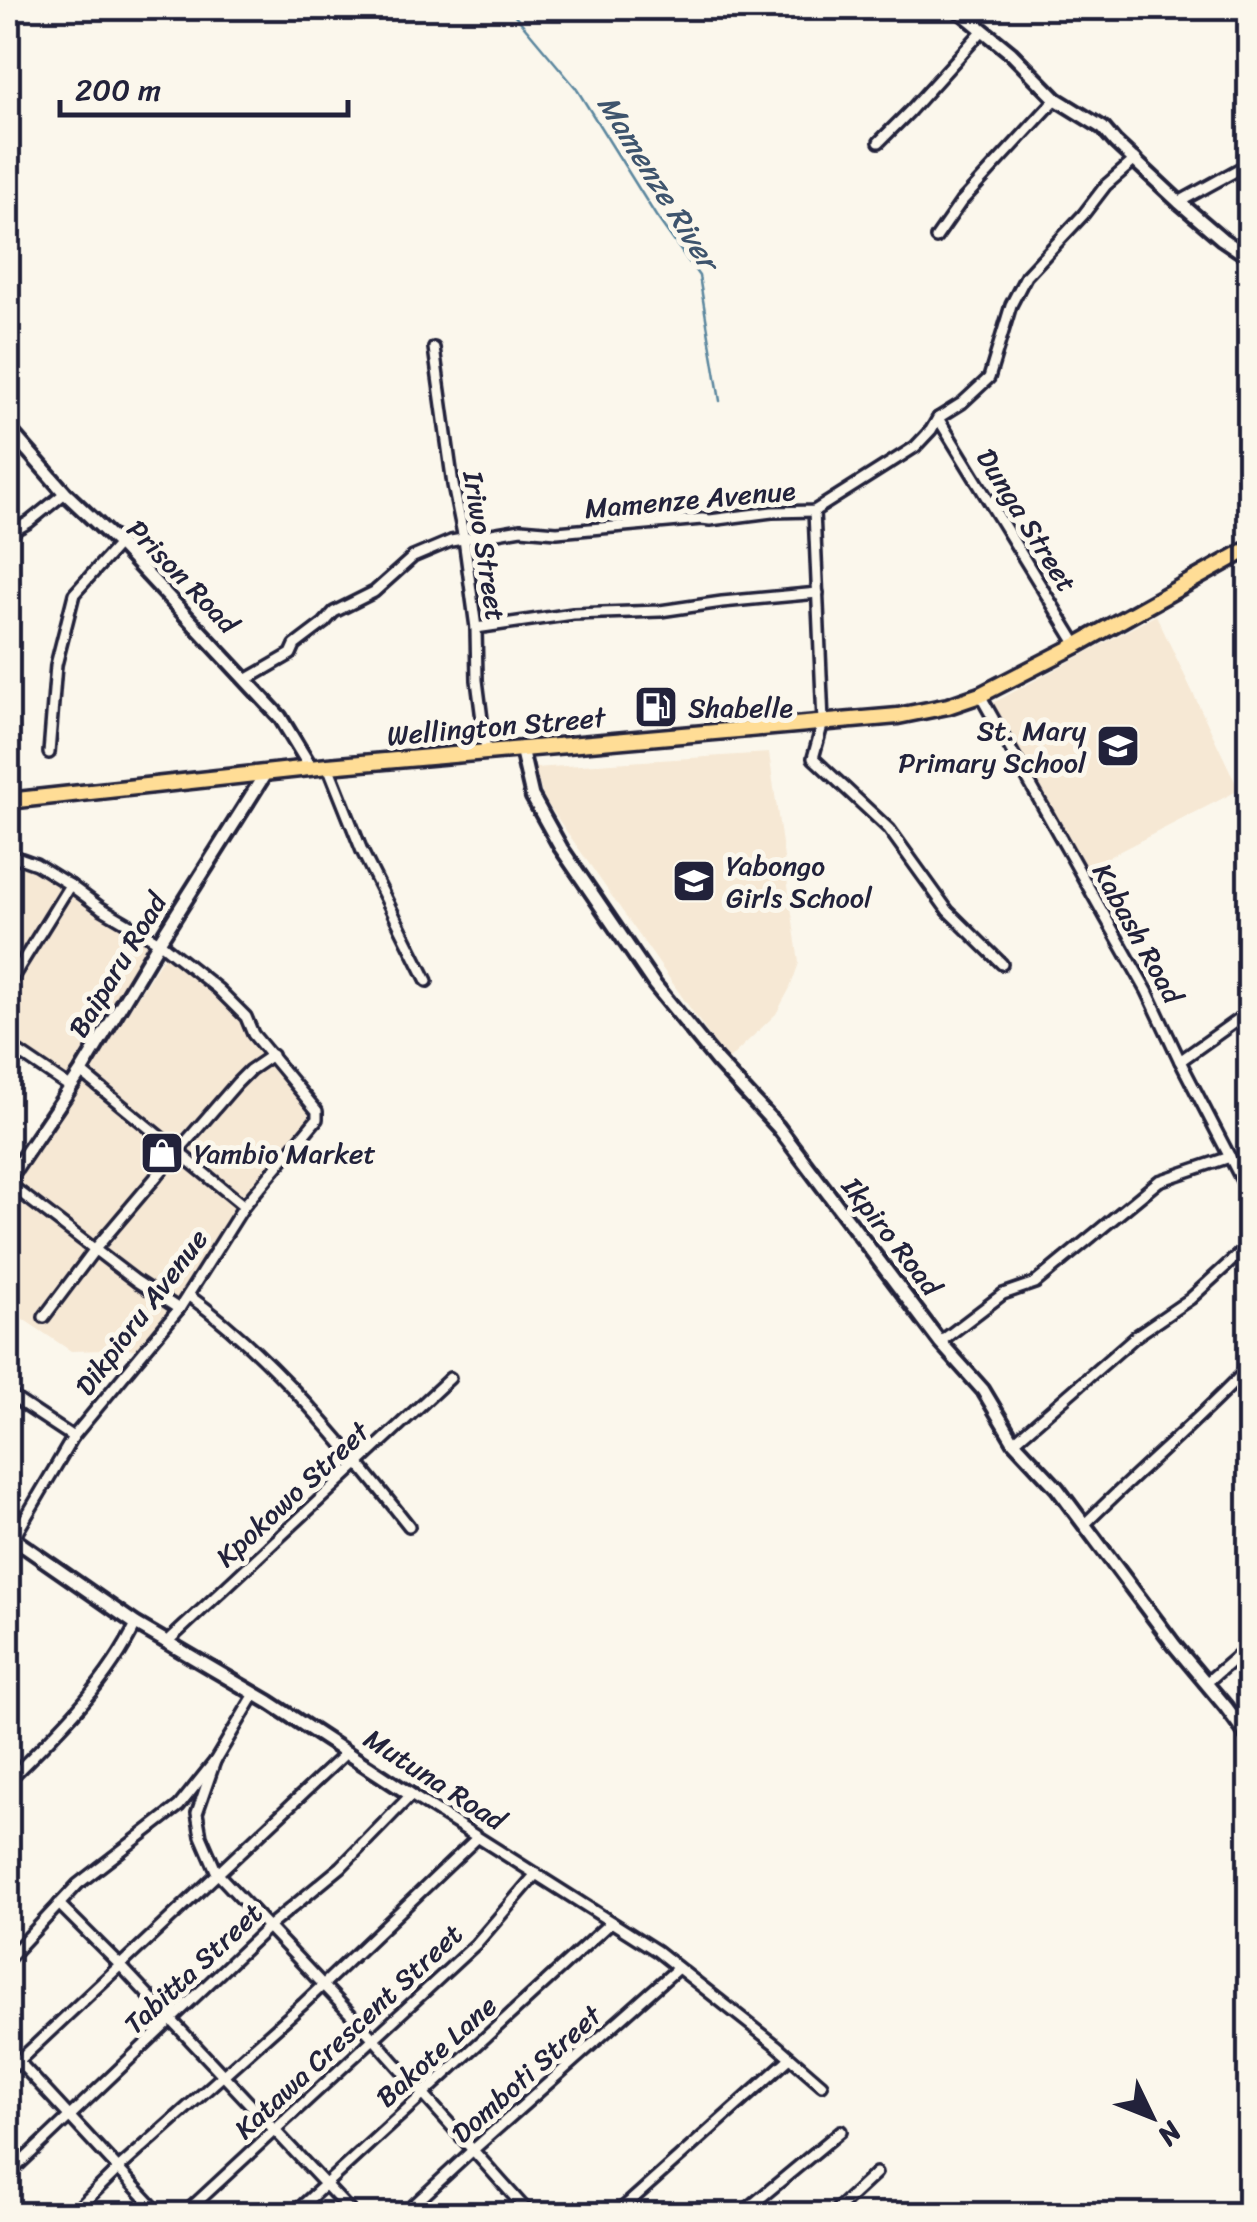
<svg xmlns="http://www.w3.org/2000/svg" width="1257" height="2222" font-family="Sriracha,sans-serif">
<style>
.built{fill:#f6e8d4}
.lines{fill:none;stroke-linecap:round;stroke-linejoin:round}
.stream{stroke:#5a869e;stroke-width:2.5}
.minor-casing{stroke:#22223b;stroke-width:16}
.tertiary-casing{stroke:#22223b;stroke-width:19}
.primary-casing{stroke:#22223b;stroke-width:21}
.minor{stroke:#fbf7ec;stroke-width:9}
.tertiary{stroke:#fbf7ec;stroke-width:11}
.primary{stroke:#ffdd96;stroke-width:14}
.labels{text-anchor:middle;stroke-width:10;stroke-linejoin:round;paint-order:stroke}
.street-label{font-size:28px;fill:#22223b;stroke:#fbf7ec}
.poi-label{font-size:28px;fill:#22223b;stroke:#fbf7ec;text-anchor:start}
.water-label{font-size:30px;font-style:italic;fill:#3e546d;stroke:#fbf7ec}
</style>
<rect width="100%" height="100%" fill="#fbf7ec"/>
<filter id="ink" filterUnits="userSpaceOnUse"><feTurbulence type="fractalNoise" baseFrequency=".01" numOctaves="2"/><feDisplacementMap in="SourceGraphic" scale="20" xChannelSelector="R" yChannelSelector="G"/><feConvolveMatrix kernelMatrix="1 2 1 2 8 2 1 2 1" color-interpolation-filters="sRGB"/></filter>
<g filter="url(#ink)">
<g class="built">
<polygon points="1156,615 1239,790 1085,869 993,703"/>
<polygon points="769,753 799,963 790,988 776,1014 727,1061 544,799 534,768"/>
<polygon points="15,859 67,885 8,979 8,864"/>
<polygon points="71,894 151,942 66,1081 8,1042 8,994"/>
<polygon points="166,953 247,1024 321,1109 139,1349 71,1351 8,1309 8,1241 11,1237 8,1233 8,1197"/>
</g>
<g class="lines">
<polyline class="stream" points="509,8 576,88 656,216 699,276 720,401"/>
<defs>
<g id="minor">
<polyline points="879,142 909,112 983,30"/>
<polyline points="1179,202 1250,163"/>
<polyline points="936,238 961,202 1056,99"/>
<polyline points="434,348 453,485 464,539 476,628 477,680 486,751"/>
<polyline points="938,418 1077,645"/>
<polyline points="814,511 823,722 813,758 889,829 948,911 1002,964"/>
<polyline points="8,534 29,522 65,493"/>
<polyline points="476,628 573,614 660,611 722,602 818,593"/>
<polyline points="246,680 291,654 295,645 324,623 334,612 374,592 413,557 451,541 521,529 557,532 702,519 710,520 772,512 814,511 915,447 931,430 938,418 962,403 989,378 1011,305 1026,276 1083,215 1106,185 1136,159"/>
<polyline points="980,695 1147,991 1180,1061 1250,1196"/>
<polyline points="49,753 56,665 74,594 119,544"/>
<polyline points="328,766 362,851 427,981"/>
<polyline points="8,854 36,864 70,885 101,908 159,942 218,989 246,1017 253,1034 317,1111 317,1119 244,1206 179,1309 73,1437 13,1539"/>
<polyline points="8,985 70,885"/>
<polyline points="8,1045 70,1087"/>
<polyline points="1180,1061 1250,1011"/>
<polyline points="81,1072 244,1206"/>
<polyline points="8,1183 136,1281 179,1309"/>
<path d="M188 1295C272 1356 345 1445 409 1526"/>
<polyline points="44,1317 95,1249 178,1151 237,1083 250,1070 272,1055"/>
<polyline points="940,1342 1003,1294 1035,1283 1159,1181 1230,1157"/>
<polyline points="8,1394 73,1437"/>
<polyline points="1014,1442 1136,1336 1190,1299 1250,1244"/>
<path d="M1085 1524C1139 1470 1197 1422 1250 1366"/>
<polyline points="8,1560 20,1543"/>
<polyline points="166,1643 450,1378"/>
<polyline points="1206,1683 1250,1645"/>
<polyline points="215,1761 197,1813 201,1836 217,1873 373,2038 530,2214"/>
<path d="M8 1781C56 1733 106 1686 136 1624"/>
<polyline points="59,1904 121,1966 353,2214"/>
<polyline points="8,1959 78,1884 179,1806 215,1761 255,1694"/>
<polyline points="8,2050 160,2214"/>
<polyline points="8,2071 347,1752"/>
<polyline points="8,2175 268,1927 341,1867 411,1795 657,1951 776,2045 822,2085"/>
<polyline points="72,2214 117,2170 303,2004 477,1838"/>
<polyline points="184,2214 476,1944 536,1874"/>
<polyline points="293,2214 611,1922"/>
<polyline points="404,2214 473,2150 678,1968"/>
<polyline points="616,2214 790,2058"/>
<polyline points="741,2214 841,2131"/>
<polyline points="832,2214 876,2173"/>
</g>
<g id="tertiary">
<polyline points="956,8 1011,53 1056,99 1103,128 1115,142 1179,202 1222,239 1250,258"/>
<polyline points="8,428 65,493 119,544 280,717 311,768"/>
<polyline points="521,748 532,796 561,848 654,984 717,1061 778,1127 940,1342 983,1390 1014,1442 1057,1488 1175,1646 1226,1707 1250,1740"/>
<polyline points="8,1180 81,1072 159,942 265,774"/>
<polyline points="8,1535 136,1624 269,1702 411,1795"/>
</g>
<polyline id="primary" points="8,801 328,766 898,716 948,706 980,695 1077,645 1250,548"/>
</defs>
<use href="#minor" class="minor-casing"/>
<use href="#tertiary" class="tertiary-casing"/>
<use href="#primary" class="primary-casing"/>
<use href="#minor" class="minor"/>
<use href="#tertiary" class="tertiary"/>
<use href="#primary" class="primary"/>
</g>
</g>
<defs>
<symbol id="fuel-square" viewBox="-11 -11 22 22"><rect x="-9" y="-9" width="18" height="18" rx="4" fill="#22223b" stroke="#fbf7ec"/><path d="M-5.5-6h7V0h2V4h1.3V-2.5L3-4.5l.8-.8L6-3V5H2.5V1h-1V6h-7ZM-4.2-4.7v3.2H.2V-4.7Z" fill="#fff"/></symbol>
<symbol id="school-square" viewBox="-11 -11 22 22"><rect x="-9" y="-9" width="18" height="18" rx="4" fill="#22223b" stroke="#fbf7ec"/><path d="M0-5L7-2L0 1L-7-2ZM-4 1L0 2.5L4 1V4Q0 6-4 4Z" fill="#fff"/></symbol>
<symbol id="shop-square" viewBox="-11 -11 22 22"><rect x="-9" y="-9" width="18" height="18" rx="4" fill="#22223b" stroke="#fbf7ec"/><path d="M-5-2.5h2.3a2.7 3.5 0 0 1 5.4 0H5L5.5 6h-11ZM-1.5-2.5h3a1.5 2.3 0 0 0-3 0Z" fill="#fff"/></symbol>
</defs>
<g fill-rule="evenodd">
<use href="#fuel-square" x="631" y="682" width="50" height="50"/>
<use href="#school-square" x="1093" y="721" width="50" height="50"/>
<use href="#school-square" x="669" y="856" width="50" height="50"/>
<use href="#shop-square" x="137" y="1128" width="50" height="50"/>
</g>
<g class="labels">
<g class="street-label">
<text transform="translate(690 499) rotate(-5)" y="10">Mamenze Avenue</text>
<text transform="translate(1027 520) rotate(58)" y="10">Dunga Street</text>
<text transform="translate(485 546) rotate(81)" y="10">Iriwo Street</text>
<text transform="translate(183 576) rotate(46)" y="10">Prison Road</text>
<text transform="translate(496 726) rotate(-5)" y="10">Wellington Street</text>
<text transform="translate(1138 933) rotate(61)" y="10">Kabash Road</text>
<text transform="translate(117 965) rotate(-59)" y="10">Baiparu Road</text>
<text transform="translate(892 1236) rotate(52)" y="10">Ikpiro Road</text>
<text transform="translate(141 1312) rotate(-53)" y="10">Dikpioru Avenue</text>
<text transform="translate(292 1494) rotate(-43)" y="10">Kpokowo Street</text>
<text transform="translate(435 1779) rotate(33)" y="10">Mutuna Road</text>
<text transform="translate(193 1968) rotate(-43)" y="10">Tabitta Street</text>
<text transform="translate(348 2031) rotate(-43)" y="10">Katawa Crescent Street</text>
<text transform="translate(436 2051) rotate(-42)" y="10">Bakote Lane</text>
<text transform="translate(526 2074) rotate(-42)" y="10">Domboti Street</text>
</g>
<g class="poi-label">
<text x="688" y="717">Shabelle</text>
<text x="1086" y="740" text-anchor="end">St. Mary<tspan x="1086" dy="32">Primary School</tspan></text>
<text x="726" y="875">Yabongo<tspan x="726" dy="32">Girls School</tspan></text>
<text x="194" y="1163">Yambio Market</text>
</g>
<g class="water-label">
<text transform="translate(658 182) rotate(58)" y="10">Mamenze River</text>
</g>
</g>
<rect width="1257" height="2222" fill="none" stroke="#fbf7ec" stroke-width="40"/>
<rect x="20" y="20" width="1217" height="2182" fill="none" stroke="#22223b" stroke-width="4" filter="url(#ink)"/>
<g transform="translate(1152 2117) rotate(133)" stroke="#fbf7ec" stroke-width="8" paint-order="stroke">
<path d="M0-8L18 38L0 25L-18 38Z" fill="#22223b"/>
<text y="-15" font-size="28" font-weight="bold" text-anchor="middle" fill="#22223b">N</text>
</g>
<path d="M60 100v15h288v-15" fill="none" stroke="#22223b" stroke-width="5"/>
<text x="75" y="100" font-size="30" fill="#22223b" stroke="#fbf7ec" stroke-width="8" paint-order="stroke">200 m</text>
</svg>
